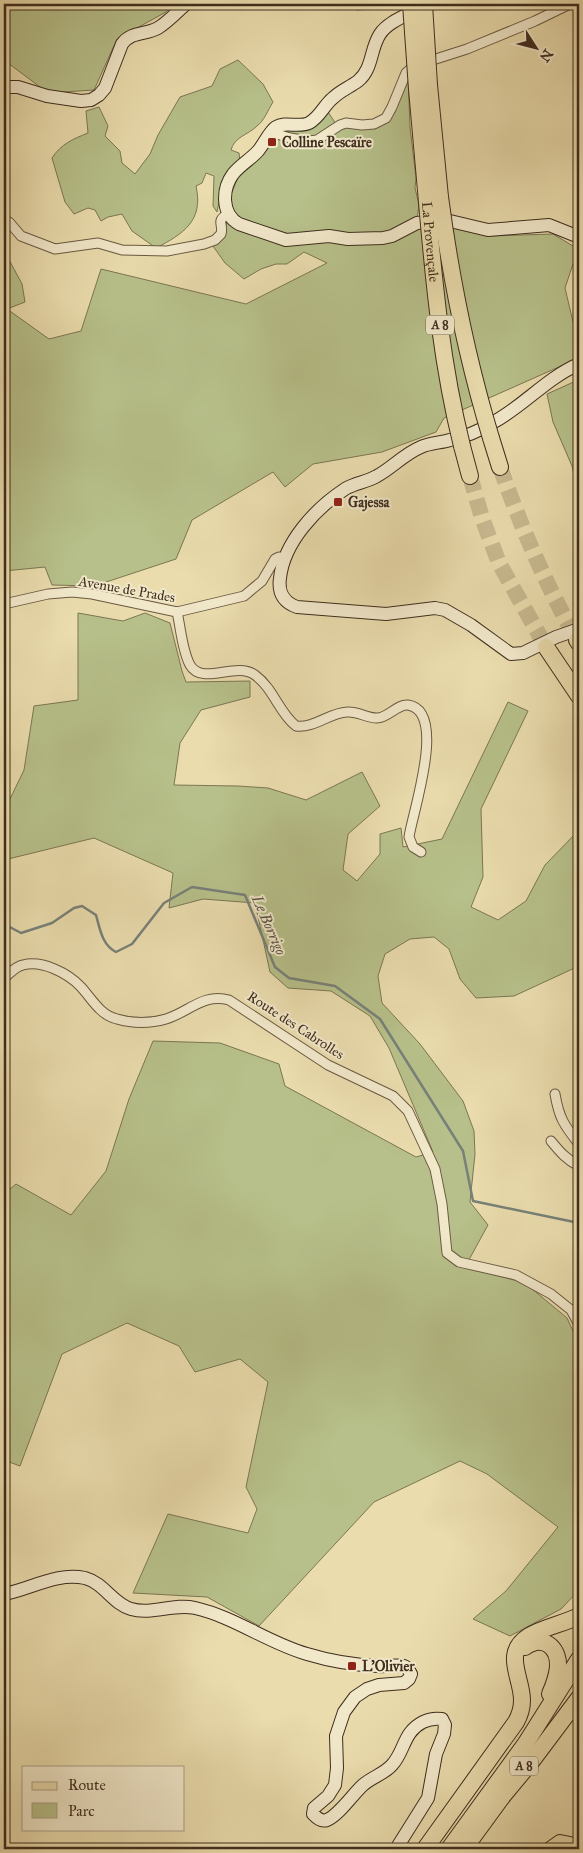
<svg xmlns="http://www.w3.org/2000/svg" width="583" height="1853" font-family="'IM FELL Great Primer',serif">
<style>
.green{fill:#b7c08a;stroke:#7b7654}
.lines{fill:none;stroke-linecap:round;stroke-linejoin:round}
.stream{stroke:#778179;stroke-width:2.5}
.highway-tunnel{stroke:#c8b990;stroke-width:16;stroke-dasharray:16 8;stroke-linecap:butt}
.street-casing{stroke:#6a5942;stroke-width:11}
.secondary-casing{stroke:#3f2d1e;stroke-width:14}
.primary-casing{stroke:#3f2d1e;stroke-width:16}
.highway-casing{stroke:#3f2d1e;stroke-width:18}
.street{stroke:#f1e8ca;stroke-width:9}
.secondary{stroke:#f1e8ca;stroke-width:12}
.primary{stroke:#eadcad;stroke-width:14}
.highway{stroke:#eadcad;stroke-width:16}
.highway-bridge-casing{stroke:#3f2d1e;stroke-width:18;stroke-linecap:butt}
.highway-bridge{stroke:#eadcad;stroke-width:16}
.poi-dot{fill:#8f2418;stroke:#f1e8ca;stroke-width:2}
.labels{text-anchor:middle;stroke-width:4;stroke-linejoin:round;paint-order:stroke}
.shield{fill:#f1e8ca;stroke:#746552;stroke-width:1}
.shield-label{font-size:12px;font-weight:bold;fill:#3f2d1e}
.poi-label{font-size:14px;font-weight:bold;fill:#3f2d1e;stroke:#f1e8ca;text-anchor:start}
.street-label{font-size:14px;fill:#3f2d1e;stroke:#f1e8ca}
.water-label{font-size:15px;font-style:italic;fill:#565044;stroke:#f1e8ca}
</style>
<rect width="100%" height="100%" fill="#eadcad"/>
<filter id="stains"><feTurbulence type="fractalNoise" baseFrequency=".004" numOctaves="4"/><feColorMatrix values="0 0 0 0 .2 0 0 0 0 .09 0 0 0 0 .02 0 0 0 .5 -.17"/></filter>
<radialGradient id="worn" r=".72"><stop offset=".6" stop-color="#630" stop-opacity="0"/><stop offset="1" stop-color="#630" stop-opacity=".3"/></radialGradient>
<g class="green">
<polygon points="4,4 174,4 166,12 117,39 94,90 48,93 4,60"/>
<polygon points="356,4 393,4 391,8 356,10"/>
<path d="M238 60 263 84 273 102C268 110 264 121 257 126 248 135 234 137 231 150L239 153 240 162 223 182 217 212 213 206 214 176 206 173 202 183 196 186C204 221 183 234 156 248L132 231 122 214 108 217 101 221 95 210 88 208 74 214 65 202 52 158C61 144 73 139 88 133L86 111 99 107 108 126 105 136 120 151 122 163 135 174 150 154 158 135 180 97 212 86 220 69Z"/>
<polygon points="408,75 410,127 416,178 415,188 419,205 417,219 490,236 553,234 578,249 565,288 579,347 579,358 444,418 436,432 382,452 313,464 285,487 273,472 192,520 176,559 94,586 52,585 45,567 4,571 4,256 7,256 22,284 25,302 7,309 49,339 81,331 101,269 246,304 327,263 304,252 287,264 276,264 261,269 244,279 225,263 213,246 226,227 230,197 239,175 287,131 328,112 340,130 345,127 368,129 381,125"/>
<polygon points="578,380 579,381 579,494 572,466 553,422 547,394"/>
<polygon points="78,613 123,621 145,613 170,623 182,671 186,682 250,681 250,697 201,710 180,743 174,785 238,786 268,788 306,800 362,772 380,806 348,834 343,870 357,881 380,854 380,834 401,828 403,847 442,839 508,702 528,711 481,809 483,877 471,907 498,920 526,901 545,865 579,830 579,966 514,996 476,998 460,979 449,949 434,937 410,939 385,954 378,976 382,1003 420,1044 463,1101 474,1131 475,1154 470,1202 488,1225 465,1267 525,1283 567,1318 579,1344 579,1590 561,1609 510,1636 473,1619 506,1591 558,1527 487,1474 460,1461 374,1502 259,1626 207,1597 133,1593 168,1514 248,1533 257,1509 246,1487 268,1382 240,1359 195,1372 179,1346 127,1323 62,1354 20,1466 4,1460 4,1194 16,1184 71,1215 106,1171 129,1099 153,1041 220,1043 279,1064 285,1086 416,1157 433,1152 389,1048 370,1016 331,991 288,988 270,972 255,903 203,899 169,908 173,873 94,838 4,860 4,800 10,799 24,770 34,706 78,700"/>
</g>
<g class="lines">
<path class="stream" d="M4 904 6 925 21 933 52 923 74 908 82 906 96 915C100 929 102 945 116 952L132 944 164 903 192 887 245 895 275 967 289 978 335 986 380 1019 463 1151 473 1201 579 1223"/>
<g class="highway-tunnel">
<path d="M500 467C521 527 546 585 577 640"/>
<polyline points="470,476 482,518 499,563 546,647"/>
</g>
<defs>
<g id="street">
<polyline points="271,132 290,138 309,141 317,140 340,125 346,123 362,125 374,124 386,118 392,107 406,73 414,66 467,49 535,21 570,4"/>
<path d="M4 222H9L21 236 55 249 98 243 122 250 167 251 204 244 215 240 221 234C224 224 215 221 228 214"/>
<polyline points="4,604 48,594 72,592 92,594 177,612 244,596 262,581 275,559 279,557 285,558"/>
<path d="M177 612C181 629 182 650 190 665 202 686 236 661 255 675 274 689 279 713 296 726 315 728 329 713 347 712 358 711 366 718 377 718 388 718 397 704 408 705 448 711 412 814 409 837L413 847 421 852"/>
<path d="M4 978C9 974 16 966 23 965 42 960 68 973 81 987 92 999 100 1015 117 1019 134 1024 149 1024 166 1019 189 1012 203 993 229 1000L328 1065 393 1096 408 1111 435 1169 442 1204 447 1253 459 1262 516 1275 551 1294 571 1310 579 1325"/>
<path d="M555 1094C559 1118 564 1125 579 1144"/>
<path d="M551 1141C560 1152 567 1160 579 1166"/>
</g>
<g id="secondary">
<path d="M418 9C405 16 388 22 380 34 370 49 373 69 358 81 350 87 340 91 333 98 324 105 320 117 309 123 299 128 285 121 276 127 269 132 264 144 258 151 251 159 240 165 233 174 222 189 221 214 239 224L286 240 329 236 348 239 383 238 392 236 417 223 434 221H450L488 230 549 225 579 237"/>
<path d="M4 87H18L47 96 81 101 91 100 99 95 105 88 122 44C131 31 146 35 158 28 168 22 178 11 186 4"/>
<path d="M579 364C545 379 524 406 492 423 479 431 465 437 450 440 440 443 430 443 421 447 404 454 392 468 377 476 367 482 355 483 345 489 316 508 284 542 280 578 278 592 283 602 297 607L386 614 435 608 445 610 471 625 511 654 523 653 556 637 579 629"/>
<path d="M4 1594C31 1589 56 1572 85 1578 104 1583 113 1604 131 1609 152 1615 174 1603 195 1608 235 1617 268 1643 307 1654 330 1661 354 1665 378 1666 386 1667 396 1664 404 1666 408 1667 409 1671 411 1674L409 1679 404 1683 379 1685 367 1689 355 1697 344 1712 336 1736 337 1768 335 1785 328 1796 314 1808 313 1814C317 1818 321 1822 327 1820 339 1815 353 1794 363 1785 372 1777 384 1774 392 1765 405 1751 403 1732 423 1722 429 1719 435 1718 442 1719L445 1725 444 1734 436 1754 428 1798 396 1849"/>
</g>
<polyline id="primary" points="550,1849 560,1842 570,1844 577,1849"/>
<g id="highway">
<polyline points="429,85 440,197"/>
<polyline points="417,89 427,202"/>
<polyline points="491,438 500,467"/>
<polyline points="462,446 470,476"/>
<polyline points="577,640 579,643"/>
<polyline points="546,647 579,696"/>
<path d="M525 1647C543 1634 559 1647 558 1667 557 1677 554 1685 550 1694"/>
<polyline points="501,1798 531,1762 579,1698"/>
<path d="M425 1849 516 1722C520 1715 522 1707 522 1700 522 1677 502 1653 529 1636 544 1627 563 1624 579 1616"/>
<polyline points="449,1849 526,1743 579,1659"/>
<polyline points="464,1849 502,1797"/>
</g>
</defs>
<use href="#street" class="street-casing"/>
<use href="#secondary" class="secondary-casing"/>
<use href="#primary" class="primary-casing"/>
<use href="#highway" class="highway-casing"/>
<use href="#street" class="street"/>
<use href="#secondary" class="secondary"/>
<use href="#primary" class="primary"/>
<use href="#highway" class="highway"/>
<defs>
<g id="highway-bridge">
<polyline points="411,4 417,89"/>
<polyline points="424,4 429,85"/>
<path d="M440 197C451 279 467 359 491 438"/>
<path id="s1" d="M427 202C434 284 442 366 462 446"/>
</g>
</defs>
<use href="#highway-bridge" class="highway-bridge-casing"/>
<use href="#highway-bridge" class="highway-bridge"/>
</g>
<g class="poi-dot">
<rect x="267" y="137" width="10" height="10" rx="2.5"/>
<rect x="333" y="497" width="10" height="10" rx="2.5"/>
<rect x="347" y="1661" width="10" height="10" rx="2.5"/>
</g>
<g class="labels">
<g class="shield">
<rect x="426" y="315.5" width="28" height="19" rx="4"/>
<rect x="510" y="1756.5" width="28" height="19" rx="4"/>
</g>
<g class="shield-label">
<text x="440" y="329">A 8</text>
<text x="524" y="1770">A 8</text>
</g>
<g class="poi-label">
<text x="282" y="147">Colline Pescaïre</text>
<text x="348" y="507">Gajessa</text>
<text x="362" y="1671">L'Olivier</text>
</g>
<g class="street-label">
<text dy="5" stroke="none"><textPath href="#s1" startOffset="40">La Provençale</textPath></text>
<text transform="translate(127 589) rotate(10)" y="5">Avenue de Prades</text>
<text transform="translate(296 1025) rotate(33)" y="5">Route des Cabrolles</text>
</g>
<g class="water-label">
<text transform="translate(269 925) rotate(66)" y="5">Le Borrigo</text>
</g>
</g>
<rect width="583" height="1853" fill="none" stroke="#eadcad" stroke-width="20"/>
<rect x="5" y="5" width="573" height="1843" fill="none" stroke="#3f2d1e" stroke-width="2.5"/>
<rect x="10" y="10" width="563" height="1833" fill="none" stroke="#3f2d1e"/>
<rect x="22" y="1766" width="162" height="65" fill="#f1e8ca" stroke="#aa9d85"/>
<rect x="32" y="1782" width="25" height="8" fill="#eadcad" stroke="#aa9d85"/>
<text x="68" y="1790" font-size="15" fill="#3f2d1e">Route</text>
<rect x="32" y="1803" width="25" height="15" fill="#b7c08a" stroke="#aa9d85"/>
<text x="68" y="1816" font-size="15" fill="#3f2d1e">Parc</text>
<g transform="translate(536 48) rotate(126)" stroke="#f1e8ca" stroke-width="4" paint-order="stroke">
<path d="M0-4L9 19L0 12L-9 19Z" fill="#3f2d1e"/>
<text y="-8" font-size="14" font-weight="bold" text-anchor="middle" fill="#3f2d1e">N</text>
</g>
<rect width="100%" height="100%" filter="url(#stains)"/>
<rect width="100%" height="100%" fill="url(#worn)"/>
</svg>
